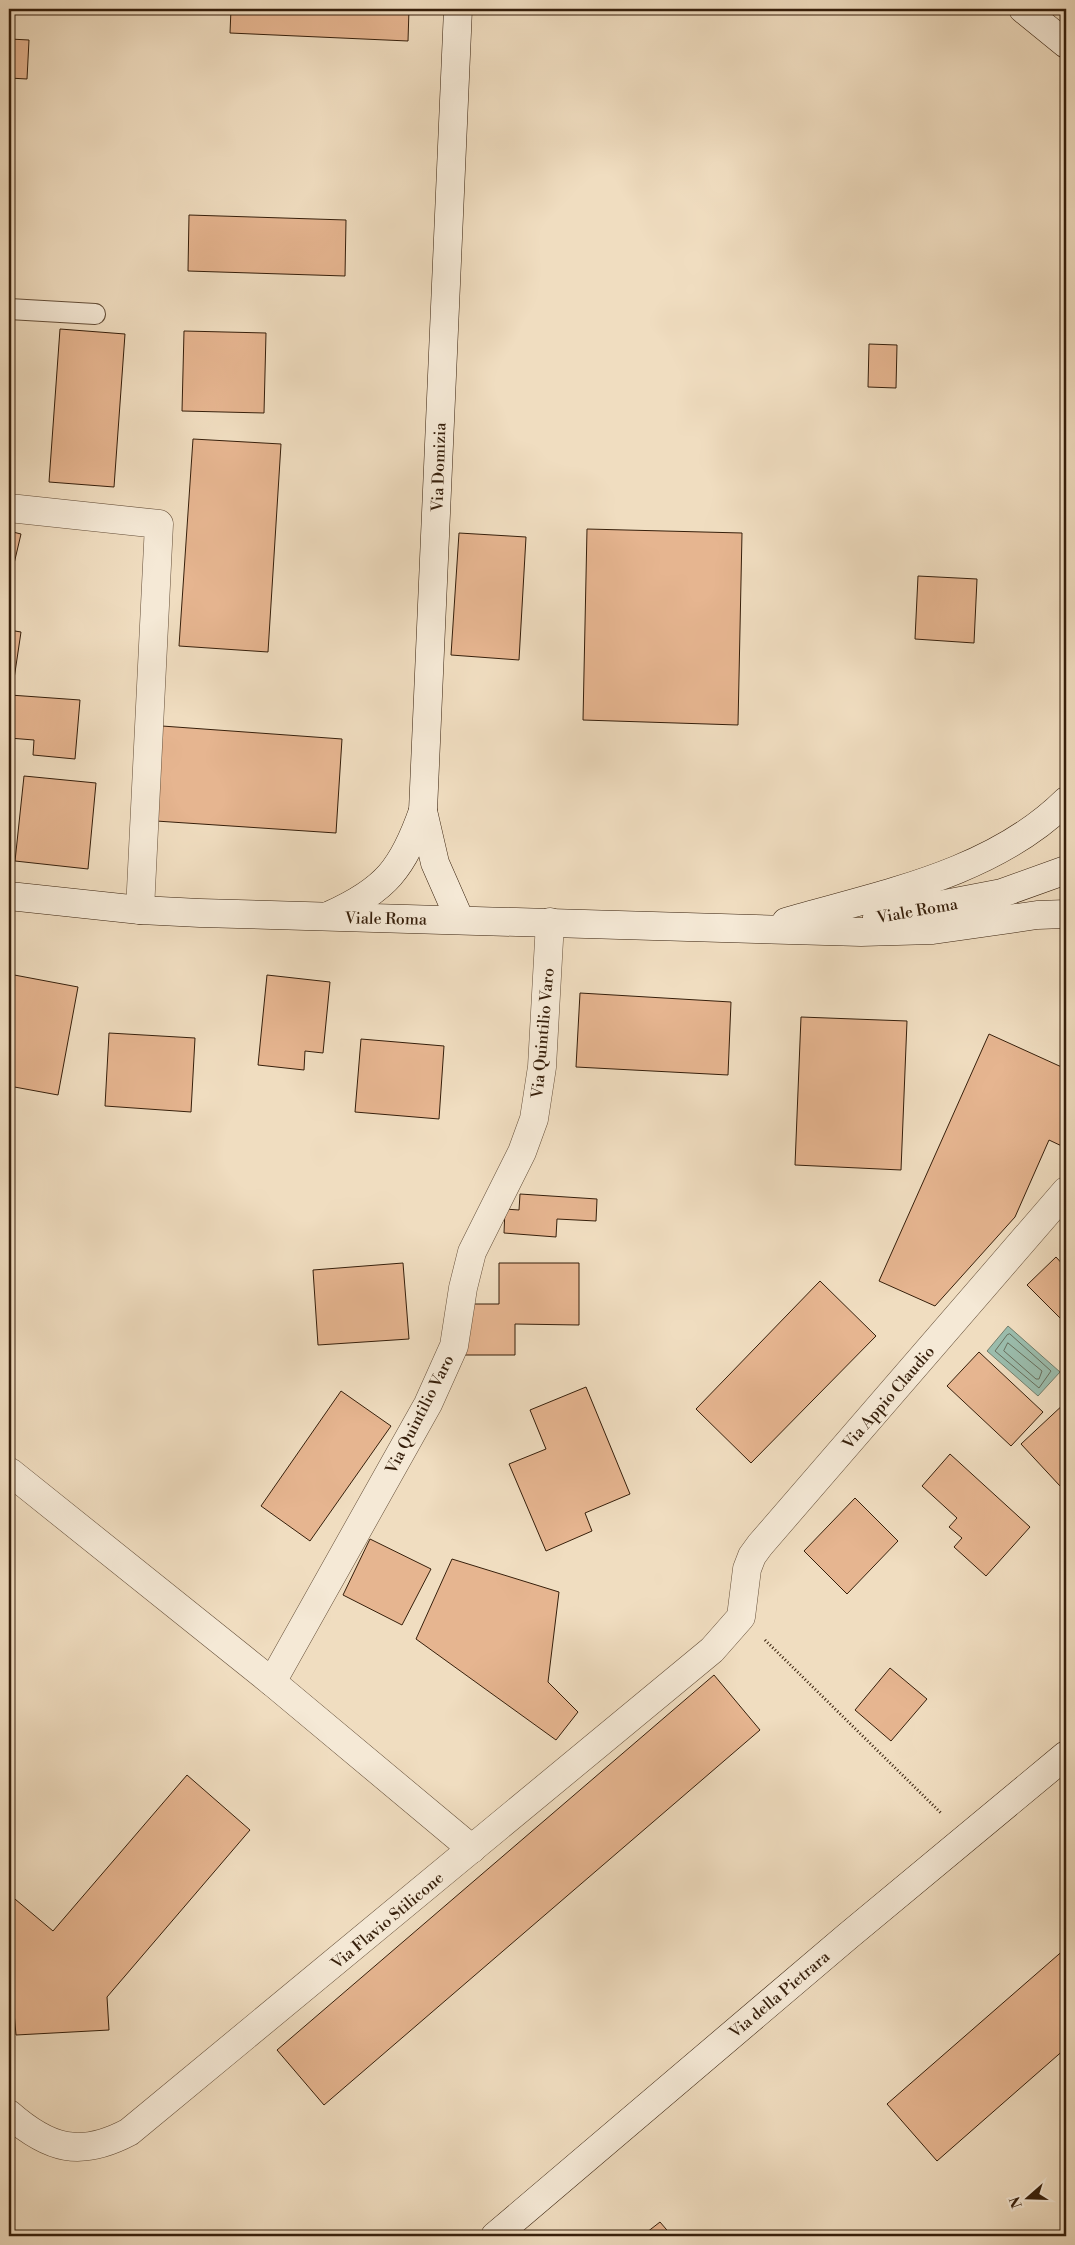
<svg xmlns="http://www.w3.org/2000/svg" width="1075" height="2245" font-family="'Libre Bodoni',serif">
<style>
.water{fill:#9bbdad;stroke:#737e6c}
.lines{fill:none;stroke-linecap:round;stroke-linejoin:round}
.shore{stroke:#686e5c;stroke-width:1}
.building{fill:#e6b590;stroke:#361f0b}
.lane-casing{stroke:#644e38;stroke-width:22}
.street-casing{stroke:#644e38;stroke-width:29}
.secondary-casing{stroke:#361f0b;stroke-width:29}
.path{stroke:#361f0b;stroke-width:3;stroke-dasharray:1 2.5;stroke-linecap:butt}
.lane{stroke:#f5e9d6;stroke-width:20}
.street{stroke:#f5e9d6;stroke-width:28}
.secondary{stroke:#f5e9d6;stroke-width:28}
.labels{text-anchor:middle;stroke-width:5;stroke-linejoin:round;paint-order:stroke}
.street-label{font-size:16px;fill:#361f0b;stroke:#f5e9d6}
</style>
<rect width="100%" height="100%" fill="#f0ddc0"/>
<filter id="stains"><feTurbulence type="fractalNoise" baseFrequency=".004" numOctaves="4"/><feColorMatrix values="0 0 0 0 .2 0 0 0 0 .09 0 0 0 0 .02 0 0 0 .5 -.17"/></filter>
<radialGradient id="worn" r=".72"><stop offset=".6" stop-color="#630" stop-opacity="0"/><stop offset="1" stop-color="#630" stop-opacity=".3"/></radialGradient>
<polygon class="water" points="1008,1326 1060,1372 1038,1396 987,1351"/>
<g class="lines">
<g class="shore">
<polygon points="1010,1334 1051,1371 1039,1388 995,1351 1007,1335"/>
<polygon points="1008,1343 1042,1371 1039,1379 1036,1379 1004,1351"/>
</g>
</g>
<g class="building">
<polygon points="9,9 13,9 10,39 29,40 27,79 9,78"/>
<polygon points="231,9 409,9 408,41 230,33"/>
<polygon points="189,215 346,220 345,276 188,271"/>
<polygon points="60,329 125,334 114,487 49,482"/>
<polygon points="184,331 266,333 264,413 182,411"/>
<polygon points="869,344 897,345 896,388 868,387"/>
<polygon points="193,439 281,444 268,652 179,646"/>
<polygon points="587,529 742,533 738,725 583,720"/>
<polygon points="9,531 21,534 9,585"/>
<polygon points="459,533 526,537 519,660 451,655"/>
<polygon points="918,576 977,579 974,643 915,639"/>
<polygon points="9,630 21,632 14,679 9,678"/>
<polygon points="10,695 80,700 75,759 33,755 34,740 9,738"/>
<polygon points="162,726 342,739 336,833 156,821"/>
<polygon points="24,776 96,783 88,869 15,861"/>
<polygon points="9,974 78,987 58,1095 9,1086"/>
<polygon points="267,975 330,982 323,1053 305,1051 304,1070 258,1065"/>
<polygon points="580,993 731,1002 728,1075 576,1067"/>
<polygon points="801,1017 907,1021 901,1170 795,1165"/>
<polygon points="109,1033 195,1038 191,1112 105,1106"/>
<polygon points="989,1034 1066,1069 1066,1148 1049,1140 1015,1217 935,1306 879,1281"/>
<polygon points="361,1039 444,1046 439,1119 355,1112"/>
<polygon points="9,1150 13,1155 13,1179 9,1184"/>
<polygon points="520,1194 597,1199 596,1221 557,1219 556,1237 504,1233 505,1209 519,1210"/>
<polygon points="1056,1257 1066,1268 1066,1316 1062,1320 1027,1285"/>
<polygon points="403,1263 409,1339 318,1345 313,1270"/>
<polygon points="499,1263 579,1263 579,1325 515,1324 515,1355 463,1355 463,1304 499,1304"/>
<polygon points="820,1281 876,1336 751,1463 696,1409"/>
<polygon points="979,1352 1043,1412 1011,1446 947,1386"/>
<polygon points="586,1387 630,1494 585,1513 592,1531 546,1551 509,1464 546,1449 530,1410"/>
<polygon points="341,1391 391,1426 310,1541 261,1506"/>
<polygon points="1066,1402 1066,1480 1060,1486 1021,1444"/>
<polygon points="950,1454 1030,1527 986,1576 954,1547 962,1538 949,1527 957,1518 922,1486"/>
<polygon points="855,1498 898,1541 847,1594 804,1551"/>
<polygon points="370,1539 431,1569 402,1625 343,1595"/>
<polygon points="452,1559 559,1592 548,1682 578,1712 556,1740 416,1639"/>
<polygon points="890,1668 927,1699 891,1741 855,1710"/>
<polygon points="714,1675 760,1730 324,2105 277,2050"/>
<polygon points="187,1775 250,1830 107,1997 109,2030 16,2035 13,2001 9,1998 9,1894 53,1931"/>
<polygon points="1066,1948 1066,2048 937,2161 887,2104"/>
<polygon points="660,2222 672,2236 642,2236"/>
</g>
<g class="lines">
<defs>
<polyline id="lane" points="9,309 95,314"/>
<g id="street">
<polyline points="9,508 159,524 140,910"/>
<polyline points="10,1472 272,1682 472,1849"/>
<polyline points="272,1682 428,1404 454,1346 463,1288 472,1252 522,1152 534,1119 542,1067 550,922"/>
<path d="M9 2114C49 2149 80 2158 129 2132L712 1650 741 1617 747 1569 752 1556 760 1545 1066 1191"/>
</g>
<g id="secondary">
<polyline points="458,9 423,811 435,863 460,920"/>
<polyline points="1023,9 1066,44"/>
<polyline points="9,896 140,910 200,913 861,932 933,930 1037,915 1066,914"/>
<path d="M330 915C386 890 403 868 423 811"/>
<polyline points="877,917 1002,893 1066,870"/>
<path d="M786 922C882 894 992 874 1066 801"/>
<polyline points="495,2236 848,1936 1066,1755"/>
</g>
</defs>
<use href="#lane" class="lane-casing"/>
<use href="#street" class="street-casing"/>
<use href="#secondary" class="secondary-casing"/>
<polyline class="path" points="765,1640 941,1813"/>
<use href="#lane" class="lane"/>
<use href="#street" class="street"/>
<use href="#secondary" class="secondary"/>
</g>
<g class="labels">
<g class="street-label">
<text transform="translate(438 467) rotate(-88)" y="6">Via Domizia</text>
<text transform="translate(917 910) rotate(-10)" y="6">Viale Roma</text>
<text transform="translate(386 918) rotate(1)" y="6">Viale Roma</text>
<text transform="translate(542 1033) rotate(-85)" y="6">Via Quintilio Varo</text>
<text transform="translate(888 1397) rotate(-49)" y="6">Via Appio Claudio</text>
<text transform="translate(419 1414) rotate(-63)" y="6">Via Quintilio Varo</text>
<text transform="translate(387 1920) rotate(-40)" y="6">Via Flavio Stilicone</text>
<text transform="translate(779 1994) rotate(-40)" y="6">Via della Pietrara</text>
</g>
</g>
<rect width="1075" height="2245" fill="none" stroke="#f0ddc0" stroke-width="30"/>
<rect x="10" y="10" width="1055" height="2225" fill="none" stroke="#361f0b" stroke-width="2.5"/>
<rect x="15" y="15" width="1045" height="2215" fill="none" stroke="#361f0b"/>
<g transform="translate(1028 2198) rotate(250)" stroke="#f5e9d6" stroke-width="4" paint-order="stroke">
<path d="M0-4L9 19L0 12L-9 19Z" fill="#361f0b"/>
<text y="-8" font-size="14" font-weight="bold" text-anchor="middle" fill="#361f0b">N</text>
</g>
<rect width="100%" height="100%" filter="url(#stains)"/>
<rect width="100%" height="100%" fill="url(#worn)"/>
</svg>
